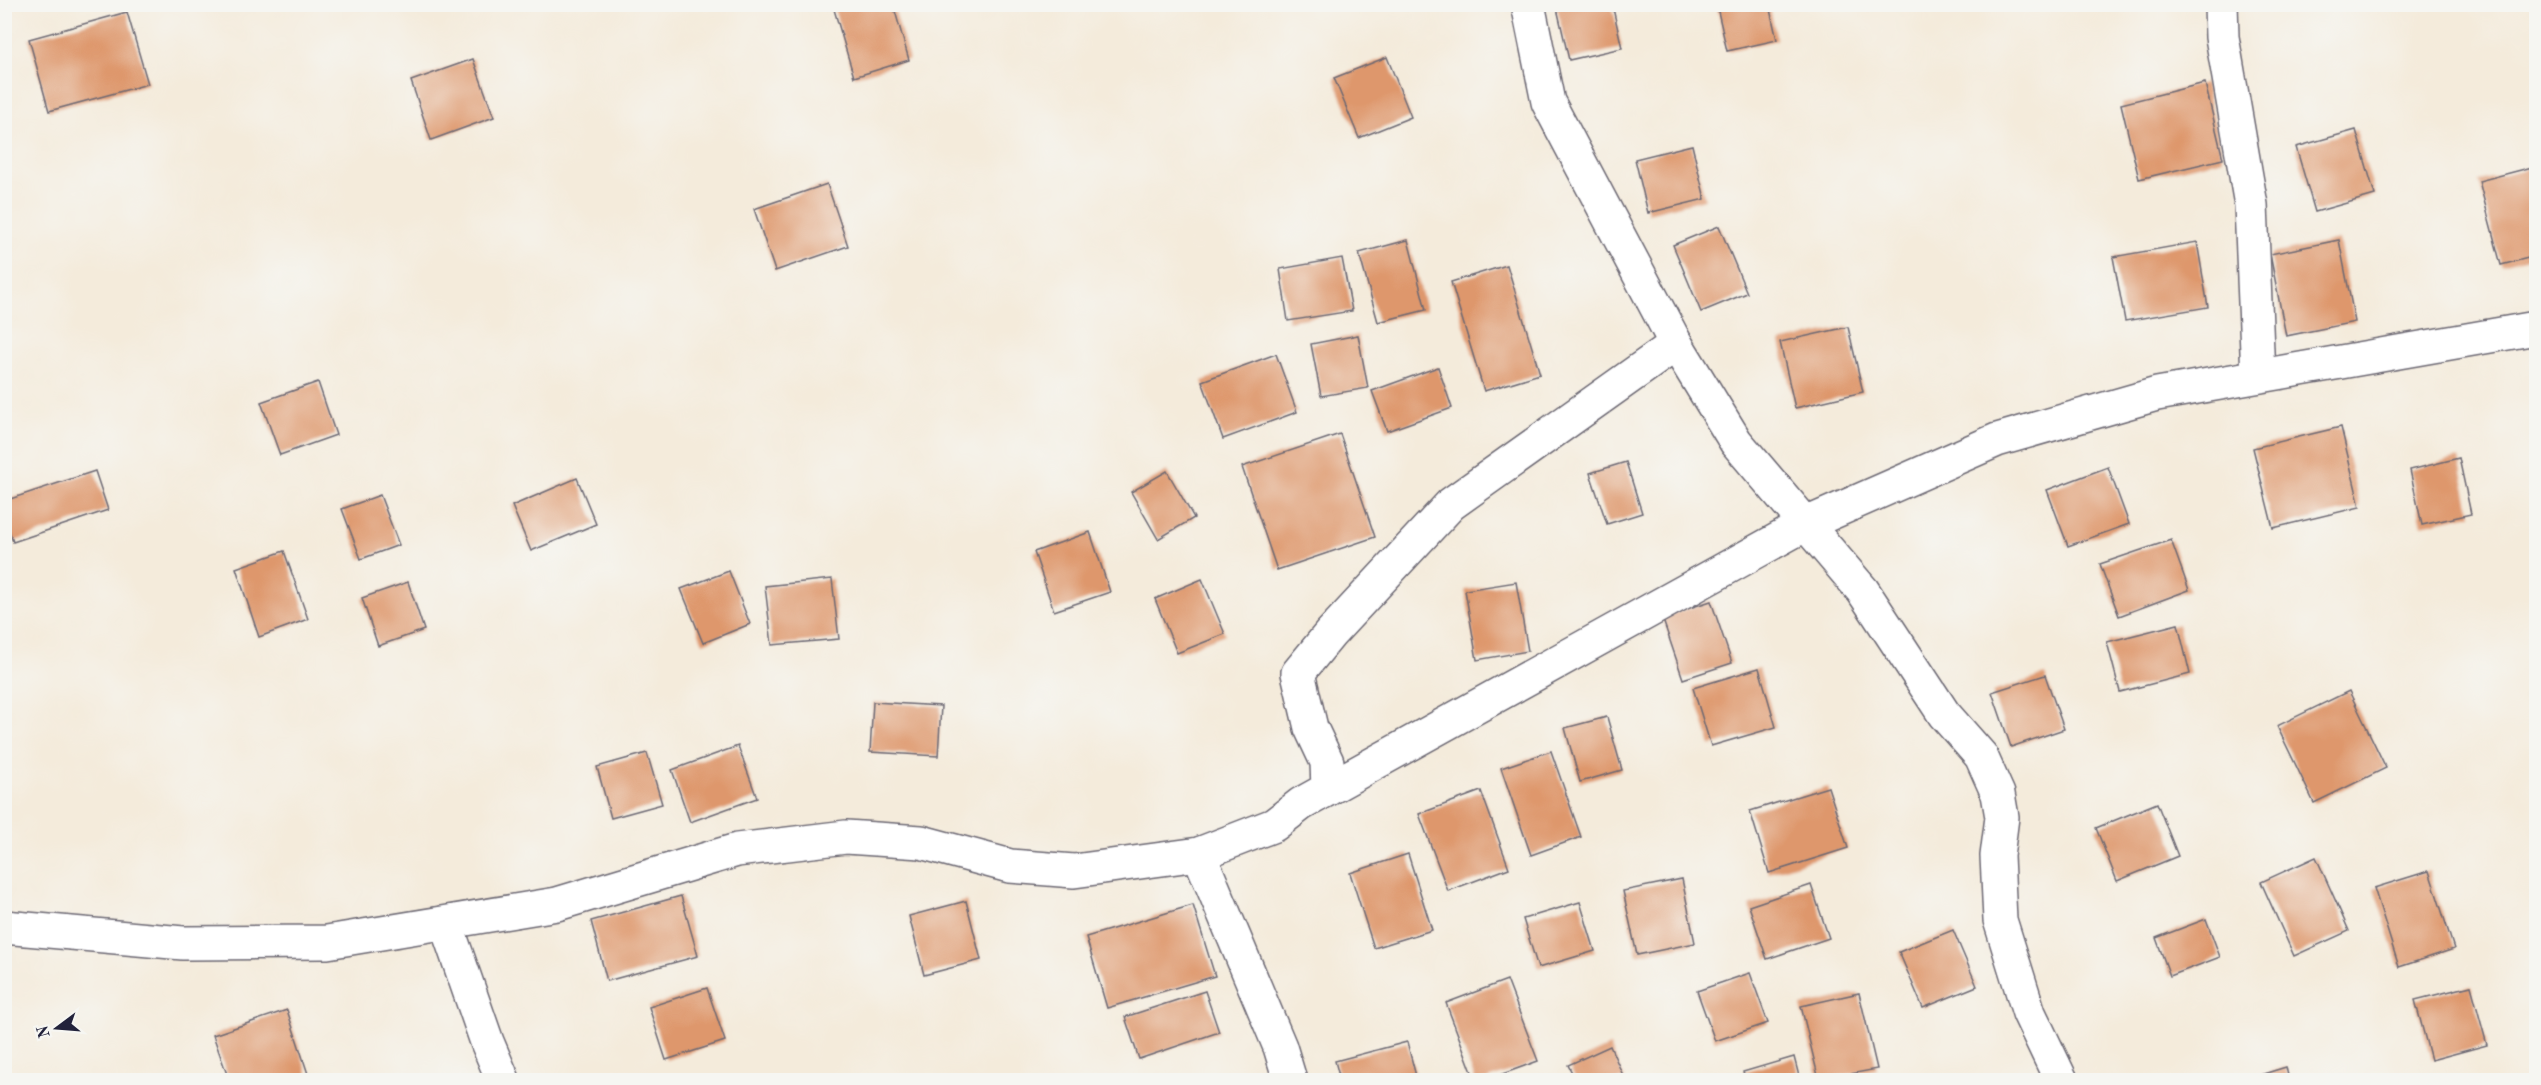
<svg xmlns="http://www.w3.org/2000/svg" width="2541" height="1085" font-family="'Old Standard TT',serif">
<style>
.building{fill:#de976c}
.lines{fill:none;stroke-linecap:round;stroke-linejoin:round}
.minor-casing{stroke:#6c6873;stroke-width:36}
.minor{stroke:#fff;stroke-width:33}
</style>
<rect width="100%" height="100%" fill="#f6f6f2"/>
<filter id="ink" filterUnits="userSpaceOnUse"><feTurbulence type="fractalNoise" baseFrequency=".0167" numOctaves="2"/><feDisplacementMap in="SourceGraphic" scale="12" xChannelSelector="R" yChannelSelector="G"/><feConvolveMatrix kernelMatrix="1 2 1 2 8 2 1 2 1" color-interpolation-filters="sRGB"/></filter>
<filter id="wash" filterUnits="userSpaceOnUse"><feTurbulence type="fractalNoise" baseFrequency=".008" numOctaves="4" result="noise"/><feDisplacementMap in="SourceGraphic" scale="24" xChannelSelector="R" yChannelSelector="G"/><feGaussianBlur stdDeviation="1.35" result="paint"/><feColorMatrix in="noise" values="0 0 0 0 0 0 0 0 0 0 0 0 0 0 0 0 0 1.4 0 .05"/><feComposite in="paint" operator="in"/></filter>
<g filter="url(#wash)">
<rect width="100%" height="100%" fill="#f4ebdb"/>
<g id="blocks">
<g class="building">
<polygon points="839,4 893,4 909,60 854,77 833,6"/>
<polygon points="1556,4 1612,4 1622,48 1569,60"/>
<polygon points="1728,5 1769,5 1777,40 1727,51 1717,7"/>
<polygon points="127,12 148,84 49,111 29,39"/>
<polygon points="1387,57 1411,117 1359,138 1334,78"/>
<polygon points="473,59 494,117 431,140 411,81"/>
<polygon points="2205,83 2223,159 2139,179 2121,104"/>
<polygon points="2356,130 2375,195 2315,212 2296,147"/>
<polygon points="1692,145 1705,199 1648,213 1635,159"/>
<polygon points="2536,166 2536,256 2501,265 2479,181"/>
<polygon points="827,184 848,246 775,271 754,209"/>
<polygon points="1719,226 1747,293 1701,312 1673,245"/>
<polygon points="1408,240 1426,310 1378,322 1359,253"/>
<polygon points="2339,240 2355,322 2286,336 2270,254"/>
<polygon points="2197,242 2208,307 2125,321 2113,257"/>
<polygon points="1342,258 1352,311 1288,321 1280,269"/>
<polygon points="1507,265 1540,374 1484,391 1451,282"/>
<polygon points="1848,327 1863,392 1795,408 1780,342"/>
<polygon points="1358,335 1368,388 1321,396 1311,344"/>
<polygon points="1276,354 1297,412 1223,439 1202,381"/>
<polygon points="1438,367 1452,408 1387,431 1372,391"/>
<polygon points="318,382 336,435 280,455 261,402"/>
<polygon points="2341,427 2360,507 2273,528 2253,448"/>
<polygon points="1340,434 1375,537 1277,570 1242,467"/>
<polygon points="2459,458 2471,514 2422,525 2410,470"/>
<polygon points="1626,462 1642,513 1607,524 1590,473"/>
<polygon points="2108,467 2129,524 2068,546 2047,490"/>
<polygon points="95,471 108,510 13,542 4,515 4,501"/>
<polygon points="1167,471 1194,518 1158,539 1131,492"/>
<polygon points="577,478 596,524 531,551 512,506"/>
<polygon points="380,495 399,545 361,559 342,509"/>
<polygon points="1090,532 1110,592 1054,611 1034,552"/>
<polygon points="2171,540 2189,590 2119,616 2100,564"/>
<polygon points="284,551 308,619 259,637 236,568"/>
<polygon points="729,571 750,624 703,643 681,589"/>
<polygon points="832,579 839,639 772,645 765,586"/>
<polygon points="1202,579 1225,634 1177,653 1155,599"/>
<polygon points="408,582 424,630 378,646 362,598"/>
<polygon points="1516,582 1528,651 1477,660 1465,590"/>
<polygon points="1711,601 1732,663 1683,679 1662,617"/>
<polygon points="2178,624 2190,674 2120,692 2107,642"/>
<polygon points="1759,668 1776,727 1711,746 1693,688"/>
<polygon points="2045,675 2064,729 2011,747 1992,692"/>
<polygon points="2349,691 2386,768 2314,803 2277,726"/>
<polygon points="873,702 941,706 938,756 870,752"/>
<polygon points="1607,717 1622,770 1580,782 1565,728"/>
<polygon points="738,746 757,798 690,822 672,770"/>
<polygon points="1551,751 1581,837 1531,855 1501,768"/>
<polygon points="647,753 662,804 611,818 597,767"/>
<polygon points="1828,787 1848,848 1769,873 1750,811"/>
<polygon points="1481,791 1509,868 1448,891 1419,814"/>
<polygon points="2157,803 2178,856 2117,881 2096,828"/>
<polygon points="1408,854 1432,930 1374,948 1350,873"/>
<polygon points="2316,857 2349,931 2294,956 2261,882"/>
<polygon points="2429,871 2454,949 2399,967 2374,888"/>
<polygon points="1682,879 1695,943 1637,955 1623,891"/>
<polygon points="1811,885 1829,938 1767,959 1749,906"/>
<polygon points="681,896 698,956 607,981 591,921"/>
<polygon points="966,901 981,960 924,975 909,916"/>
<polygon points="1580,902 1595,951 1538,968 1523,919"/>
<polygon points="1193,905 1215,976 1107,1008 1086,937"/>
<polygon points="2206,919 2220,957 2170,976 2156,938"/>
<polygon points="1953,930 1977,986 1923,1008 1899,952"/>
<polygon points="1750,973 1768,1023 1715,1041 1697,991"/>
<polygon points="1507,980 1538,1061 1486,1080 1475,1080 1446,1003"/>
<polygon points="2471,986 2487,1045 2431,1060 2415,1000"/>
<polygon points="707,988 725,1041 666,1060 649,1007"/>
<polygon points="1205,991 1219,1032 1139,1059 1125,1017"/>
<polygon points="1859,993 1877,1069 1819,1080 1801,1006"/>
<polygon points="287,1010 308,1074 288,1080 229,1080 213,1035"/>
<polygon points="1407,1042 1417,1080 1340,1080 1335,1061"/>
<polygon points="1610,1046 1625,1080 1576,1080 1568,1065"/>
<polygon points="1794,1057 1800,1080 1745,1080 1743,1072"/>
<polygon points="2286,1067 2289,1080 2244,1080"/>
</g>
</g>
</g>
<g filter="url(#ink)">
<use href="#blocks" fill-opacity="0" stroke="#6c6873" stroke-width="1.5"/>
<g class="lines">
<defs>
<g id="minor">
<polyline points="1528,4 1548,102 1676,344"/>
<polyline points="2221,4 2222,37 2251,205 2258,376"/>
<polyline points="1328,789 1806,524 1997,440 2157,394 2536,328"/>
<polyline points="1199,854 1280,1047 1290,1080"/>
<polyline points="446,924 487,1042 503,1080"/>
<polyline points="4,927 183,943 327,942 557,904 737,850 846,837 921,842 1010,866 1074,871 1199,854 1274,825 1301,804 1328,789 1327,762 1311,728 1298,673 1330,634 1451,504 1676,344 1736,442 1863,591 1944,714 1981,756 1998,794 2002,817 1997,856 2000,920 2029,1013 2061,1080"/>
</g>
</defs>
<use href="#minor" class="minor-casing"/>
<use href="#minor" class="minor"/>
</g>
</g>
<rect width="2541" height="1085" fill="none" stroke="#f6f6f2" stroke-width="24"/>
<g transform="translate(57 1028) rotate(254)" stroke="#f6f6f2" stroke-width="4.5" paint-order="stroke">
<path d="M0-4.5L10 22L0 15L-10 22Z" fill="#22223b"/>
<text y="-9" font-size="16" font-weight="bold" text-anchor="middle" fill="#22223b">N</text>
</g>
</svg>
